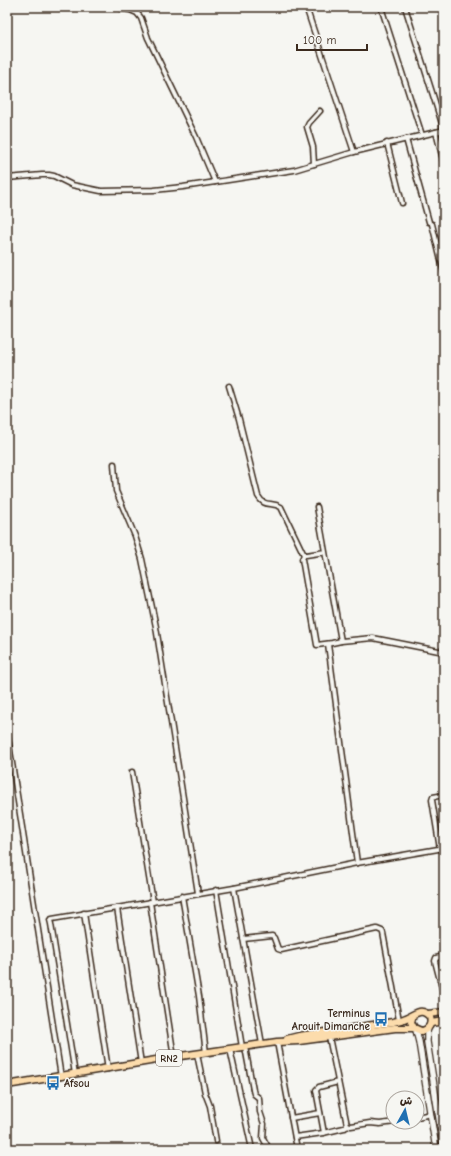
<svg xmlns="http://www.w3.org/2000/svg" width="451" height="1156" font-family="'Comic Neue','Playpen Sans Arabic',sans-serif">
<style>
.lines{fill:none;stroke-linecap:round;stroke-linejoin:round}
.street-casing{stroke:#3b2a1e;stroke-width:7}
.secondary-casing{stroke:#3b2a1e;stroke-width:8}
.primary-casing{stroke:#3b2a1e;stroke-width:9}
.street{stroke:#f6f6f2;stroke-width:4}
.secondary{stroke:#f6f6f2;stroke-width:5.5}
.primary{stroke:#fcdcac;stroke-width:6}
.labels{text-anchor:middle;stroke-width:3;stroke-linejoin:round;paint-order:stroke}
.shield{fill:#f6f6f2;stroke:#73675e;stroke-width:1}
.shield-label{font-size:10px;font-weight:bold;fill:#3b2a1e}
.poi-label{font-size:11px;font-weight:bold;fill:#3b2a1e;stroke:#f6f6f2;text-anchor:end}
</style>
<rect width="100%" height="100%" fill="#f6f6f2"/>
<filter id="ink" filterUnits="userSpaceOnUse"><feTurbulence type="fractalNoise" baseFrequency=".025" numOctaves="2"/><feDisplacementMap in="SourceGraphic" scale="8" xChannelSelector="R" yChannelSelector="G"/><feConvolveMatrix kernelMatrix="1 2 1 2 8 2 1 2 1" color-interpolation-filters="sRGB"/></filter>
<g filter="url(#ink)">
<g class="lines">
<defs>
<g id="street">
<polyline points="306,7 354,152"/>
<polyline points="381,7 422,135"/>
<polyline points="405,7 444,130"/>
<polyline points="122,9 130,10 137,13 141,18 148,38 196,137 215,182"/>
<polyline points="436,132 444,164"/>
<polyline points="406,139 429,222"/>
<polyline points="387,143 402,203"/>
<polyline points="314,164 313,147 307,127 309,123 320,111"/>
<polyline points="7,178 42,175 49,175 54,176 72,185 101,191 154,190 183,187 294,170 354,152 444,130"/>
<polyline points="432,224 444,273"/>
<path d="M229 386 239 419 258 496C265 508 271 501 281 507L304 555"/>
<polyline points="114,464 116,491 135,536 142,559 156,627 198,893"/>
<polyline points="317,507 341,641 332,643 317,645 302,559 304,555 306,555 325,552"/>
<polyline points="341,641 373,638 444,652"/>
<polyline points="328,644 357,863"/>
<polyline points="7,731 61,1077"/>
<polyline points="132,772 153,902"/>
<polyline points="440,849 432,800 433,797 444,795"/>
<polyline points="234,888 262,1044"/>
<polyline points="216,890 242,1047"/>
<polyline points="182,896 199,996 206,1053"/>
<polyline points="150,902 174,1057"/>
<polyline points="117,908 141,1063"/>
<polyline points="84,913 108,1069"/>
<polyline points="243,939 272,936 274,938 278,949 281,950 377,929 382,931 383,933 399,1020"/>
<polyline points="444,956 436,958 435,961 444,996"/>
<polyline points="277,1042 297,1149"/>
<polyline points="245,1047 253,1090 254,1094 259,1098 260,1112 264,1124 263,1138 269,1149"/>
<polyline points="230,1049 252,1149"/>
<polyline points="197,1054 205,1093 210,1106 216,1141"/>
<polyline points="75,1074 51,924 50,920 52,919 234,888 357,863 444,848"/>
<polyline points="417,1117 431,1114"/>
<polyline points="291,1118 320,1113"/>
<polyline points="347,1125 351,1126 370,1123 380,1124 395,1122"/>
<polyline points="324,1133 316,1090 319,1087 338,1082"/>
<polyline points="295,1137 323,1133 344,1128 345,1128 347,1125 329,1037"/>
</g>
<g id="secondary">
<polyline points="428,1028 427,1032 427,1042 444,1149"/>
<polyline points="416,1030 419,1042 436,1149"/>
</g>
<g id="primary">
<polyline points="428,1014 444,1012"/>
<polyline points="431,1023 444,1021"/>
<path d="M287 1039 299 1036 393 1022C398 1021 402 1020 406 1018 415 1015 421 1006 430 1017 432 1024 429 1030 421 1031L414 1028 411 1022 413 1015"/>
<polyline points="7,1085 174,1057 277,1042 299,1041 395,1028 414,1028"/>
</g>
</defs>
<use href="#street" class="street-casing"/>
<use href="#secondary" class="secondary-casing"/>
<use href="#primary" class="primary-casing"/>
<use href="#street" class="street"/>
<use href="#secondary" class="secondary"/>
<use href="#primary" class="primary"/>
</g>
</g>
<defs>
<symbol id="bus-bare" viewBox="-9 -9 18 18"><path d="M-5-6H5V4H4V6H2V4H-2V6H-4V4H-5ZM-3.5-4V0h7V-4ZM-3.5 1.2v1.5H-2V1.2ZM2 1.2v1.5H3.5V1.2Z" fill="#1f6fb2" stroke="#f6f6f2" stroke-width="2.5" paint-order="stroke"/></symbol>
</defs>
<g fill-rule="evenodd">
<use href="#bus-bare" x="371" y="1009" width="20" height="20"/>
<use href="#bus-bare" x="43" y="1073" width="20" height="20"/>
</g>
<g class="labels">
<rect class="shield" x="156" y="1050" width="26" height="16" rx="3"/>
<g class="shield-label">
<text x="169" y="1062">RN2</text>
</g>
<g class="poi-label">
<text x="370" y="1017">Terminus<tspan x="370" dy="13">Arouit Dimanche</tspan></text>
<text x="64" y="1087" text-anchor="start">Afsou</text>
</g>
</g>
<rect width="451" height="1156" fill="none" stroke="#f6f6f2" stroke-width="24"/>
<rect x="12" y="12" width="427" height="1132" fill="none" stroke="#3b2a1e" stroke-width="1.5" filter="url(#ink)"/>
<g transform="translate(405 1110) rotate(8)"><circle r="19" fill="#f6f6f2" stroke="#aba49d"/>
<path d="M0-3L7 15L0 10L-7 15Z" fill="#1f6fb2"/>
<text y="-6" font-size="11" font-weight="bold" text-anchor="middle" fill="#3b2a1e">ش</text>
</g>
<path d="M297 44v6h70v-6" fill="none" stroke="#3b2a1e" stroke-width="2"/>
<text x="303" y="44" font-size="12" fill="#3b2a1e" stroke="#f6f6f2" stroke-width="3" paint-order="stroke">100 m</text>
</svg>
